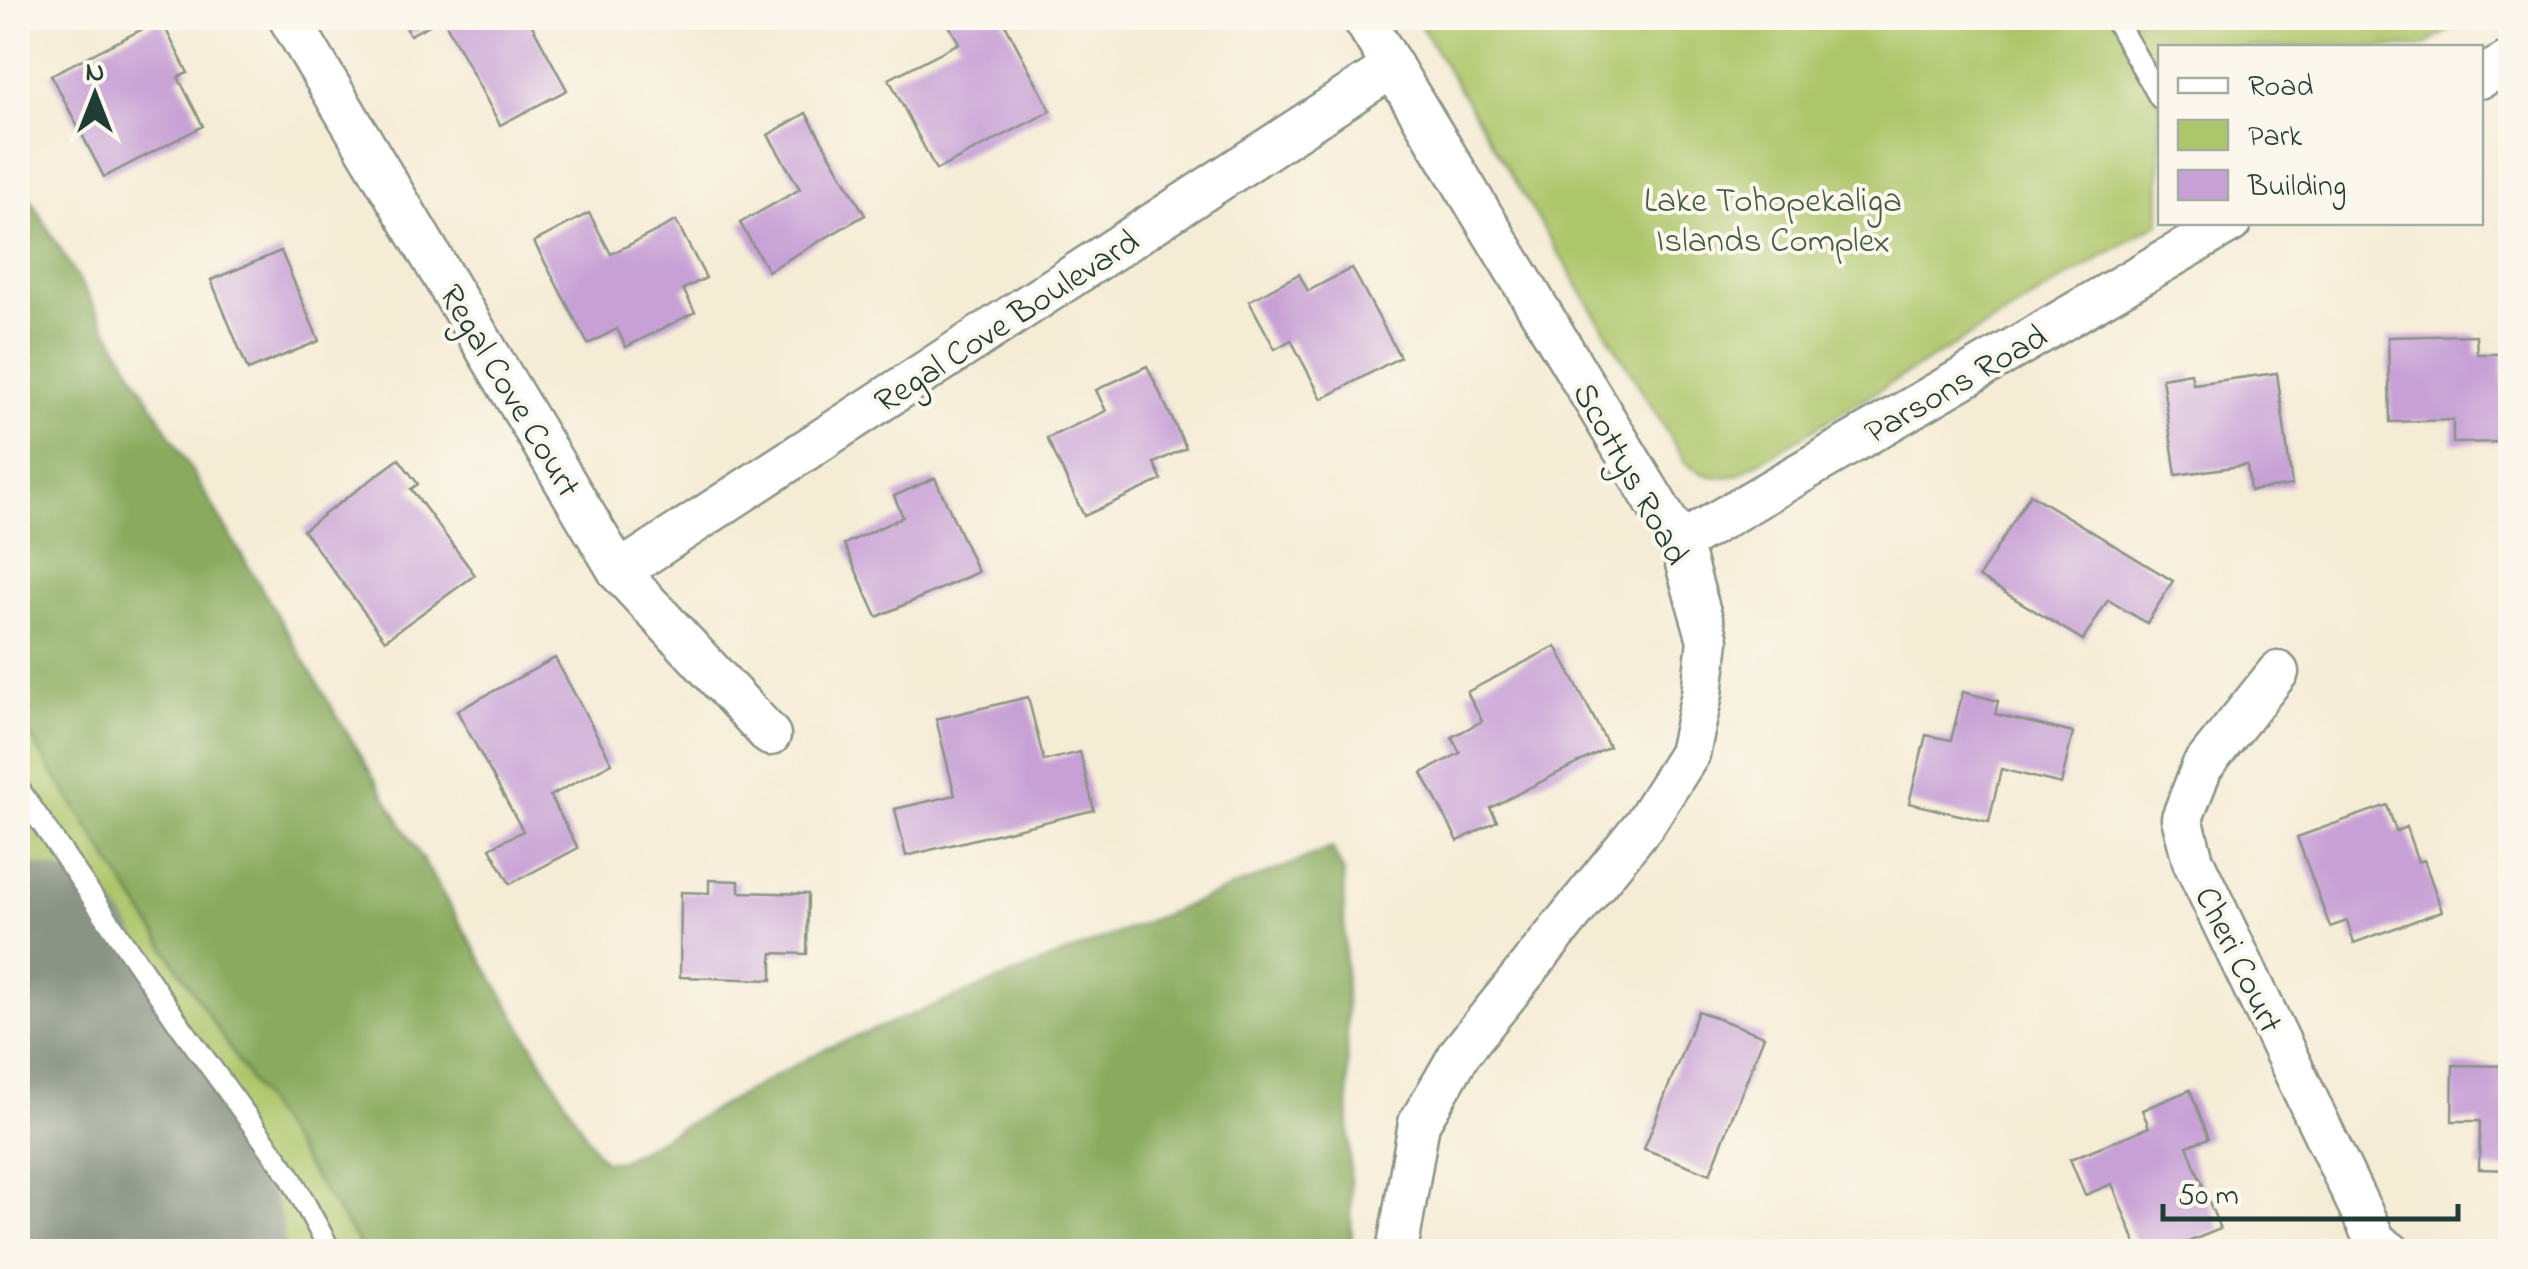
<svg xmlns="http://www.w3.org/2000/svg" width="2528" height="1269" font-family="'Indie Flower',sans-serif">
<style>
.green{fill:#aec66b;stroke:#668250;stroke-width:2.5}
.forest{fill:#8aab5f;stroke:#54744a;stroke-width:2.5}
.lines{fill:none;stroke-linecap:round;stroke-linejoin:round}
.runway{stroke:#8a9485;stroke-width:265}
.building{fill:#c7a1d6}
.lane-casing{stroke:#8a9485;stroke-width:25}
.street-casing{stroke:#8a9485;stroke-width:45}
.lane{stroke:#fff;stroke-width:20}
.street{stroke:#fff;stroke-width:40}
.labels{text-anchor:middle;stroke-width:8;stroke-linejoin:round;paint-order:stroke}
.park-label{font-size:35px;fill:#435f42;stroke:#fbf7ec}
.street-label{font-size:35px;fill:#1f3d34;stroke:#fbf7ec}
</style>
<rect width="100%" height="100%" fill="#fbf7ec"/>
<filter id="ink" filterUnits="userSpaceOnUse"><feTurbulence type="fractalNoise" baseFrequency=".01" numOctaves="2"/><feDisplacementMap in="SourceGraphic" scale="20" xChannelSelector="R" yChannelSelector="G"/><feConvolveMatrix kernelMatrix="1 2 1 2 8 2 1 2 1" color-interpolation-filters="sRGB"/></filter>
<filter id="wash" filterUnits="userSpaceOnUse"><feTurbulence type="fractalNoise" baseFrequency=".0048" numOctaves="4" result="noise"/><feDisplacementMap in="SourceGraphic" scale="40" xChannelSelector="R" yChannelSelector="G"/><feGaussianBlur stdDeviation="2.25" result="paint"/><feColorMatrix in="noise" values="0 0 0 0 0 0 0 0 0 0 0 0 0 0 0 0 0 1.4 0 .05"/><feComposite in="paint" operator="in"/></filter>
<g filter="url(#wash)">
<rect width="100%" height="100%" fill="#f5ecd6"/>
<g class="green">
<path d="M1416 18H2468L2423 47 2160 48V222L1737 475C1716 480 1702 476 1685 462Z"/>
<polygon points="18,718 282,1130 364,1251 18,1251"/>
</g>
<polygon class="forest" points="18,178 597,1154 605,1161 619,1161 825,1049 1332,848 1343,871 1352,1251 364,1251 282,1130 18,717"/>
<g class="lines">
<polyline class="runway" points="18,996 153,1252"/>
</g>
<g id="blocks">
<g class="building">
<polygon points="401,18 528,18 567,90 500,125 443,18 410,35"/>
<polygon points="945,18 1002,18 1051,111 936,170 889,79 959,43"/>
<polygon points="161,20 188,73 178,77 203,126 104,177 51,75"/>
<polygon points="806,113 865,215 768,271 740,223 800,189 768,135"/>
<polygon points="589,213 611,254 676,221 706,278 683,289 695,312 626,347 617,329 588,344 534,242"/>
<polygon points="281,251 319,341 248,370 211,280"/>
<polygon points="1352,268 1400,357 1322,399 1291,340 1275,349 1249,301 1299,274 1308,291"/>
<polygon points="2476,335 2477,354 2503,354 2504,442 2453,443 2453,420 2390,422 2388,337"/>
<polygon points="1147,366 1186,448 1154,463 1162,480 1084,516 1047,438 1106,411 1096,390"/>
<polygon points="2191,373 2193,384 2277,373 2292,485 2250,491 2247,465 2176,475 2162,378"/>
<polygon points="399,459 418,484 411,489 475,575 385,640 303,530"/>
<polygon points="935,478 978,572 877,617 844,544 903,517 894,496"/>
<polygon points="2030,494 2173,581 2147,623 2108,600 2083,640 1979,577"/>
<polygon points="1556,646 1609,747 1490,808 1497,821 1458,841 1422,773 1460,753 1452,737 1482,721 1467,692"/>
<polygon points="555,658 612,763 550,796 578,848 510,884 490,848 523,831 457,711"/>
<polygon points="1963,692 1998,701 1995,714 2073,733 2061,784 2001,769 1989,822 1909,803 1926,735 1951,740"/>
<polygon points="1028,697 1044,761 1080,752 1094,810 906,856 895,809 955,795 936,719"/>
<polygon points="2387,805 2396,831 2406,827 2418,862 2424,860 2442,911 2354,943 2347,921 2330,927 2297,837"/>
<polygon points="709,880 739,881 739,892 808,894 807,954 772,953 772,980 680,977 681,892 709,893"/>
<polygon points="1698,1011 1764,1036 1710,1174 1644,1149"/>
<polygon points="2453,1065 2510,1066 2510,1170 2479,1169 2480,1121 2452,1121"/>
<polygon points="2190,1090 2209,1138 2187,1146 2220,1229 2164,1252 2139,1252 2112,1184 2085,1195 2070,1159 2149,1127 2142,1110"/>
</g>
</g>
</g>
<g filter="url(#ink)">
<use href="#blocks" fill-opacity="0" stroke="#8a9485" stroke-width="2.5"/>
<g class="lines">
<defs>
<g id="lane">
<polyline points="2114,18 2160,98"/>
<polyline points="18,788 177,1021 290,1176 331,1252"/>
</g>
<g id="street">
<polyline points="289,18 619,572 770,735"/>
<polyline points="1363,18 1680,543 1708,640 1702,694 1689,754 1645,823 1460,1053 1444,1081 1419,1123 1397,1252"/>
<polyline points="2480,78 2510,61"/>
<polyline points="1680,543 2231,222"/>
<polyline points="619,572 1393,67"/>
<polyline points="2278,672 2202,767 2182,818 2193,861 2376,1242 2390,1252"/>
</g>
</defs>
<use href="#lane" class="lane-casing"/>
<use href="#street" class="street-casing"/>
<use href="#lane" class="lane"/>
<use href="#street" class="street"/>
</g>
</g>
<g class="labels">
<g class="park-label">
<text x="1773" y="211">Lake Tohopekaliga<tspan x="1773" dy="40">Islands Complex</tspan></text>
</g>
<g class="street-label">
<text transform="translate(1006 320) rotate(-33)" y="12">Regal Cove Boulevard</text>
<text transform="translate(1955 383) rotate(-30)" y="12">Parsons Road</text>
<text transform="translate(511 390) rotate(59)" y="12">Regal Cove Court</text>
<text transform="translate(1632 473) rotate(61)" y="12">Scottys Road</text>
<text transform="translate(2240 959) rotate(64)" y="12">Cheri Court</text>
</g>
</g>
<rect width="2528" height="1269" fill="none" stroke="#fbf7ec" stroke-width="60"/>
<rect x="2158" y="45" width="325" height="180" fill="#fbf7ec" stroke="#a3ada2" stroke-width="2.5"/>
<rect x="2178" y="78" width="50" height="15" fill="#ffffff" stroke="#a3ada2" stroke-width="2.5"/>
<text x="2248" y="95" font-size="30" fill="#1f3d34">Road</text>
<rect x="2178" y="120" width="50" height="30" fill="#aec66b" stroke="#a3ada2" stroke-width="2.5"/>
<text x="2248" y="145" font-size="30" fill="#1f3d34">Park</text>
<rect x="2178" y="170" width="50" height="30" fill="#c7a1d6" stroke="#a3ada2" stroke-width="2.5"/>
<text x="2248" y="195" font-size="30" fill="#1f3d34">Building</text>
<g transform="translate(95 95)" stroke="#fbf7ec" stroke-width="8" paint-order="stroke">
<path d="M0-8L18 38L0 25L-18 38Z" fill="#1f3d34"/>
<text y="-15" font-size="28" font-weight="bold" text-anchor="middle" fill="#1f3d34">N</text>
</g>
<path d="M2163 1204v15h295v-15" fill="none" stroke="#1f3d34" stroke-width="5"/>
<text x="2178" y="1204" font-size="30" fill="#1f3d34" stroke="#fbf7ec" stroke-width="8" paint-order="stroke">50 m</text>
</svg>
